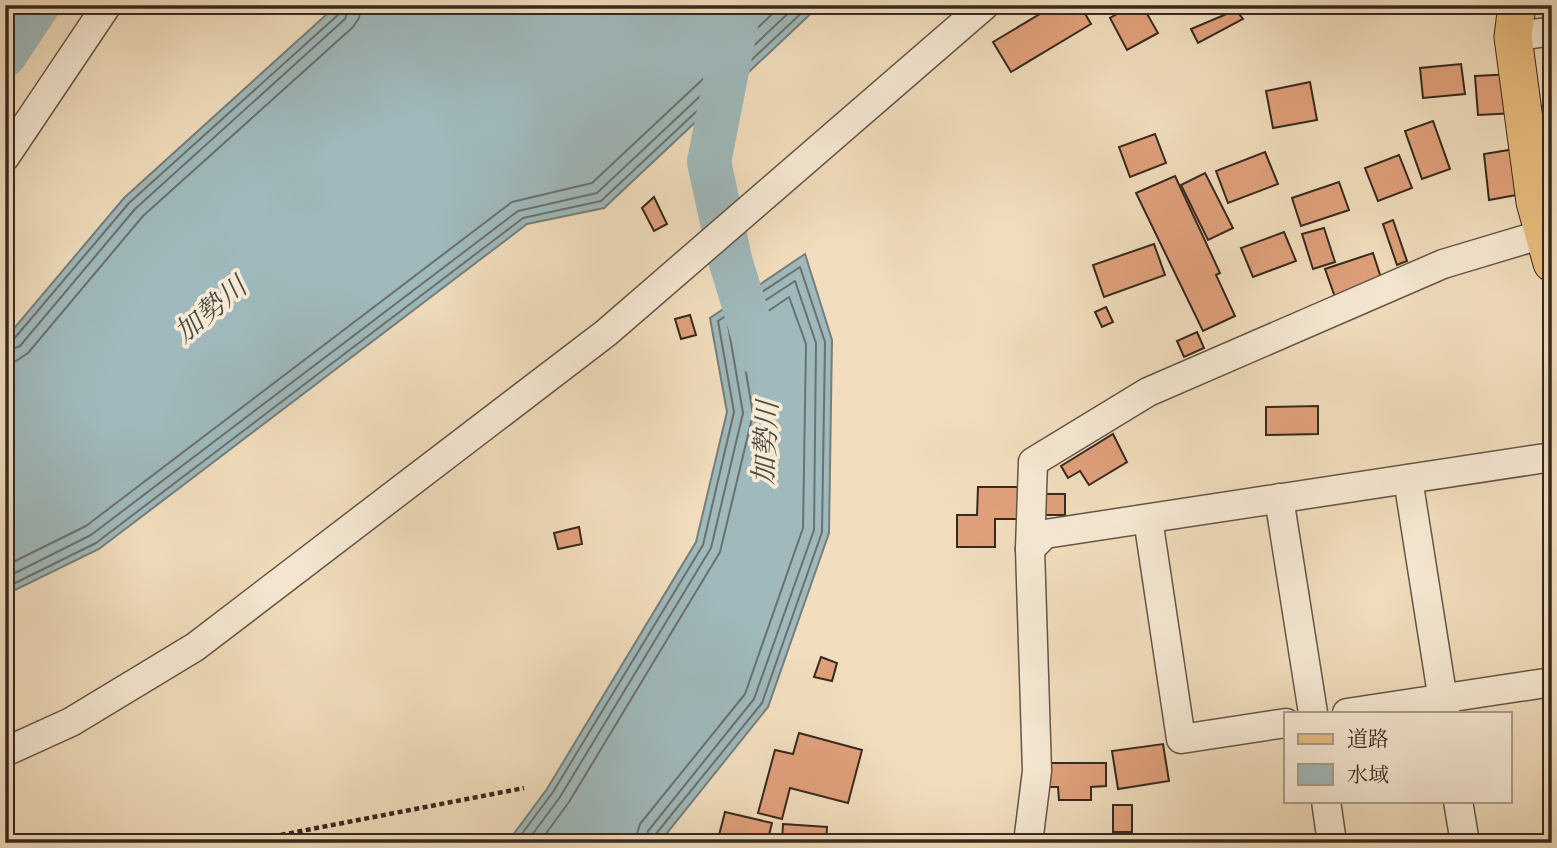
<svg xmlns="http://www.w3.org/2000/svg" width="1557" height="848" font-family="'Sorts Mill Goudy','Noto Serif JP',serif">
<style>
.water{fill:#9fb9bc;stroke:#757f7d;stroke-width:2}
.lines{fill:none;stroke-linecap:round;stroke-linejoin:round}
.shore{stroke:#6a716e;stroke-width:2}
.river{stroke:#9fb9bc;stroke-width:44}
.building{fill:#e1a17c;stroke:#36291f;stroke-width:2}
.minor-casing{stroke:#655647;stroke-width:31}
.major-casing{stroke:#36291f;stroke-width:39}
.path{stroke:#36291f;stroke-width:4.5;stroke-dasharray:5 3.5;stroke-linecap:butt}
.minor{stroke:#f7ead5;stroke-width:28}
.major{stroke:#e9bf7f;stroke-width:37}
.labels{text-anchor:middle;stroke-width:7;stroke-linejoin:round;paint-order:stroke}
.water-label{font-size:28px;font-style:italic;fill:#504d46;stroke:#f7ead5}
</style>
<rect width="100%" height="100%" fill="#f2debe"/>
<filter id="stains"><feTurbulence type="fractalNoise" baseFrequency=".00286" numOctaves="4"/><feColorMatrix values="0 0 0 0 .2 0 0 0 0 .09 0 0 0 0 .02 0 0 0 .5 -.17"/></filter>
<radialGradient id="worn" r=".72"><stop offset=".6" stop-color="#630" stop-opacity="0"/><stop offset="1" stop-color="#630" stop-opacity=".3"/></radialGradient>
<g class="water">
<polygon points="337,5 820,5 604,208 527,224 99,549 5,595 5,339 124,198"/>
<polygon points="805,254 832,340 829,533 768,707 659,843 507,843 547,789 696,542 727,412 710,318"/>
</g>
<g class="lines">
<g class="shore">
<polyline points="5,343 13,340 129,203 339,14 341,5"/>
<polyline points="5,352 20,346 135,209 345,19 350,5"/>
<polyline points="5,362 16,361 28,353 143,216 353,27 359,18 361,5"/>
<polyline points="5,566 86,526 512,202 592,183 782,5"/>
<polyline points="5,578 91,535 518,211 597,193 797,5"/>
<polyline points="5,588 96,543 523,218 601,201 810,5"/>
<polyline points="515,843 553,792 703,545 734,412 718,321 800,267 825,342 822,532 762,703 655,835 654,843"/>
<polyline points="526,843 560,797 711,548 743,413 728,325 795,281 816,343 814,530 754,699 648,831 645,843"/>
<polyline points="539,843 569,802 720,552 753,414 739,331 789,297 806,344 803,528 745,694 640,824 634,843"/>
</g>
<g class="river">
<polyline points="740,5 709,162 731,263 759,354"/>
<polyline points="5,55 38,5"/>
</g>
</g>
<g class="building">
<polygon points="1055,5 1080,5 1091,24 1011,72 993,42"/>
<polygon points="1133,5 1142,5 1158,33 1127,50 1110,18"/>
<polygon points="1236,10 1243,19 1198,43 1191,29"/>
<polygon points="1461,64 1465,94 1423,98 1420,68"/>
<polygon points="1514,74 1516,113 1478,115 1475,76"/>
<polygon points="1310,82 1317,120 1273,128 1266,91"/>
<polygon points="1552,104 1552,134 1542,137 1535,108"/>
<polygon points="1433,121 1450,169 1422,179 1405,131"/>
<polygon points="1155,134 1166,163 1130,177 1119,147"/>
<polygon points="1515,149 1522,194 1489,200 1484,154"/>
<polygon points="1265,152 1278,184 1228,203 1216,171"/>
<polygon points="1399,155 1412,188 1378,201 1365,168"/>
<polygon points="1205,173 1233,228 1208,240 1181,185"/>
<polygon points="1175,176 1220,273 1216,275 1235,316 1203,331 1136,193"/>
<polygon points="1339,182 1349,210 1301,226 1292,198"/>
<polygon points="654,197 667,224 654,231 642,208"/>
<polygon points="1393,220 1407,261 1397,265 1383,224"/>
<polygon points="1324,228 1335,262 1313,269 1302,234"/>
<polygon points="1284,232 1296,261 1253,277 1241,248"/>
<polygon points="1154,244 1165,275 1104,297 1093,265"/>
<polygon points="1373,253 1382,281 1335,297 1325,269"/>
<polygon points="1106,307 1113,322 1102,327 1095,312"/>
<polygon points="690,315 696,335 681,339 675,319"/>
<polygon points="1197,332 1204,348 1184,357 1177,341"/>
<polygon points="1318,406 1318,434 1266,435 1266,407"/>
<polygon points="1113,434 1127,462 1089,485 1080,471 1068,478 1061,466"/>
<polygon points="978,487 1021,487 1021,519 995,519 995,547 957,547 957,515 977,515"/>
<polygon points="1044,494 1065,494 1065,515 1043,515"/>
<polygon points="579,527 582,544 558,549 554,533"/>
<polygon points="821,657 837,663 832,681 814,677"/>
<polygon points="799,733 862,750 848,803 790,788 782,819 758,813 775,750 793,754"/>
<polygon points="1163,744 1169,781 1118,789 1112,751"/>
<polygon points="1043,763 1106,763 1106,786 1091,787 1091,800 1059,800 1058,787 1043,787"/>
<rect x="1113" y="805" width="19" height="27"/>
<polygon points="725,812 772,823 767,843 736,843 718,839"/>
<polygon points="783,824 827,827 826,843 782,843"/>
<polygon points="1179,834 1180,843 1123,843"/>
</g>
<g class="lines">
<defs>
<g id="minor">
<polyline points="1513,37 1552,31"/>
<polyline points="5,157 107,5"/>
<polyline points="1408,479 1445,713"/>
<polyline points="1279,498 1313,713"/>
<polyline points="1148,519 1181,739 1286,723"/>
<polyline points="1030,549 1045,534 1552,457"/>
<polyline points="1347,713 1552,682"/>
<polyline points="5,752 71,722 195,647 606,333 985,5"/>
<polyline points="1326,801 1332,843"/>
<polyline points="1458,801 1465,843"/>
<polyline points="1028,843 1037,771 1030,549 1033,462 1148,392 1443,264 1543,234"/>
</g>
<polyline id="major" points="1517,5 1513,37 1535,202 1552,263"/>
</defs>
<use href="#minor" class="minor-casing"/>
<use href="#major" class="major-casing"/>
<polyline class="path" points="239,843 524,788"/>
<use href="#minor" class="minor"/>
<use href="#major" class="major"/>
</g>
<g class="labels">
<g class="water-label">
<text transform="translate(210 309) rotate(-40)" y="10">加勢川</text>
<text transform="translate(765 443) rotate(-87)" y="10">加勢川</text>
</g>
</g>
<rect width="1557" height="848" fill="none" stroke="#f2debe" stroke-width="28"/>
<rect x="7" y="7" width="1543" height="834" fill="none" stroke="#36291f" stroke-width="3.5"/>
<rect x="14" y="14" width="1529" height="820" fill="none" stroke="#36291f" stroke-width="2"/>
<rect x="1284" y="712" width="228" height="91" fill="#f7ead5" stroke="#aa9d8c" stroke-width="2"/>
<rect x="1298" y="734" width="35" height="10" fill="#e9bf7f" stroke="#aa9d8c" stroke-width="2"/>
<text x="1347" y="746" font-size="21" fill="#36291f">道路</text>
<rect x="1298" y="764" width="35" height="21" fill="#9fb9bc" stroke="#aa9d8c" stroke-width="2"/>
<text x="1347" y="782" font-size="21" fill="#36291f">水域</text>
<rect width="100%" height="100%" filter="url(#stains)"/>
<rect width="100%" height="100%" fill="url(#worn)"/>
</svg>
